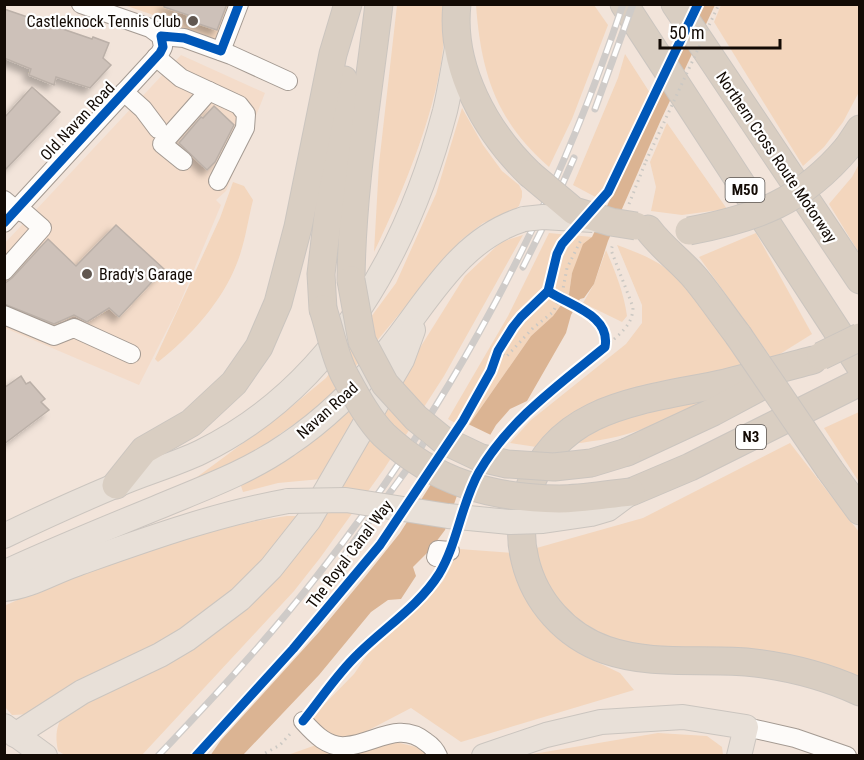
<svg xmlns="http://www.w3.org/2000/svg" width="864" height="760" font-family="'Roboto Condensed',sans-serif">
<style>
.built{fill:#f4dcca}
.green{fill:#f3d6bd}
.water{fill:#dbb493}
.pier{fill:#f2e4da}
.building{fill:#cdc1b9;stroke:#bbb0a8;stroke-width:1.5;filter:url(#shadow)}
.lines{fill:none;stroke-linecap:round;stroke-linejoin:round}
.minor-casing{stroke:#a49a92;stroke-width:20}
.major-casing{stroke:#cbc5bf;stroke-width:26}
.highway-casing{stroke:#cbc5bf;stroke-width:29}
.path{stroke:#cbc8c3;stroke-width:3;stroke-dasharray:1.5 4.5;stroke-linecap:butt}
.minor{stroke:#fdfbf9;stroke-width:18}
.major{stroke:#e8e0d8;stroke-width:24}
.highway{stroke:#d9cec2;stroke-width:27}
.rail-casing{stroke:#cfcbc8;stroke-width:7}
.rail{stroke:#fff;stroke-width:4.5;stroke-dasharray:14;stroke-linecap:butt}
.major-bridge-casing{stroke:#cbc5bf;stroke-width:26;stroke-linecap:butt}
.highway-bridge-casing{stroke:#cbc5bf;stroke-width:29;stroke-linecap:butt}
.path-bridge{stroke:#cbc8c3;stroke-width:3;stroke-dasharray:1.5 4.5;stroke-linecap:butt}
.major-bridge{stroke:#e8e0d8;stroke-width:24}
.highway-bridge{stroke:#d9cec2;stroke-width:27}
.cycleway-casing{stroke:#fff;stroke-width:13}
.cycleway{stroke:#0057b8;stroke-width:9}
.poi-dot{fill:#615750;stroke:#fff;stroke-width:2}
.labels{text-anchor:middle;stroke-width:4.5;stroke-linejoin:round;paint-order:stroke}
.shield{fill:#fff;stroke:#5a5450;stroke-width:1.5}
.shield-label{font-size:15px;font-weight:bold;fill:#130b05}
.poi-label{font-size:16px;fill:#130b05;stroke:#fff;text-anchor:end}
.street-label{font-size:16px;fill:#130b05;stroke:#fff}
</style>
<defs>
<filter id="shadow"><feDropShadow dx="-5.5" dy="5.5" stdDeviation="3" flood-color="#0004"/></filter>
</defs>
<rect width="100%" height="100%" fill="#f2e4da"/>
<polygon class="built" points="181,55 265,93 226,191 216,200 221,205 177,310 139,385 5,328 4,244"/>
<g class="green">
<polygon points="124,5 230,5 218,40 160,24 162,18"/>
<path d="M397 5H443C443 15 444 26 444 37 440 104 403 192 374 252L379 164Z"/>
<path d="M476 5H594L608 25 572 119 549 167C496 121 481 73 476 5Z"/>
<polygon points="721,5 859,5 859,92 843,122 824,147 803,166 714,22"/>
<polygon points="625,54 650,93 629,139 632,143 603,201 573,185 618,78"/>
<polygon points="462,108 483,145 502,171 519,185 522,191 522,197 519,206 511,212 483,223 461,240 326,402 244,459 189,483 285,412 326,378 396,283 436,194"/>
<polygon points="667,123 727,209 682,215 651,211 656,187 650,162"/>
<polygon points="859,164 860,164 859,253 829,204 852,177"/>
<path d="M233 182 244 186 253 200C248 220 245 243 237 263 222 302 190 337 158 362L155 359 220 218Z"/>
<polygon points="549,233 592,237 572,273 569,294 553,316 531,336 466,429 448,419 508,316"/>
<polygon points="756,233 812,334 772,359 699,257"/>
<path d="M523 235 444 376 384 469 320 558 294 591 142 755H65L58 751C55 736 56 726 64 713L222 625 401 378 465 276 501 242Z"/>
<path d="M617 245C633 251 650 257 664 267 698 292 721 333 745 368L543 448 510 443 531 420 626 344 642 323V305Z"/>
<path d="M606 250C615 271 624 293 627 316L622 322 583 303 594 284Z"/>
<path d="M748 383C712 401 675 419 637 431 613 439 588 442 564 445L596 424Z"/>
<polygon points="354,404 360,413 321,479 278,483 243,492 241,486 284,460"/>
<polygon points="859,412 859,482 824,428"/>
<polygon points="790,443 859,532 859,684 653,653 584,631 556,606 533,549 643,518"/>
<path d="M287 516H298L260 564 231 594 165 640 31 714 12 715 5 707 4 606C93 564 190 530 287 516Z"/>
<polygon points="459,549 513,553 536,612 578,653 620,673 634,690 461,742 411,708 342,744 308,721 354,674 374,645 404,618 426,601 443,581"/>
<polygon points="658,733 707,736 722,747 723,755 521,756"/>
<polygon points="400,743 416,747 428,755 285,756 316,745"/>
</g>
<polygon class="water" points="698,5 715,5 660,122 608,241 594,284 584,298 580,299 571,315 566,333 527,401 510,409 496,425 460,487 445,530 430,550 413,567 416,576 401,599 388,600 371,612 319,675 243,755 210,756 221,740 319,632 364,578 400,533 466,429 531,336 553,316 569,294 572,273 583,244 592,237 633,152 632,143"/>
<polygon class="pier" points="466,423 493,436 462,488 435,474"/>
<g class="building">
<polygon points="164,4 227,4 217,30 187,20 188,15 164,7"/>
<polygon points="4,9 92,39 93,37 109,43 103,58 111,65 90,88 56,77 54,85 29,75 31,69 4,58"/>
<polygon points="32,87 60,112 4,171 4,118"/>
<polygon points="214,106 234,125 215,162 207,170 179,143 201,117 203,118"/>
<polygon points="116,225 164,269 119,317 109,308 87,322 74,315 54,324 4,304 4,284 12,278 48,239 76,266"/>
<polygon points="21,376 26,384 30,382 45,399 41,402 49,410 4,444 4,388"/>
</g>
<g class="lines">
<defs>
<g id="minor">
<polyline points="81,4 150,28 161,36"/>
<polyline points="161,36 184,38 231,55 288,81"/>
<polyline points="221,51 239,4"/>
<polyline points="156,57 181,78 239,105 246,114 245,128 218,181"/>
<polyline points="124,92 143,109 158,129"/>
<polyline points="183,161 162,144 209,91"/>
<polyline points="4,200 16,210 26,214 42,228 4,271"/>
<polyline points="4,223 160,53 163,47 161,36"/>
<polyline points="4,315 54,336 74,328 131,354"/>
<polyline points="436,557 438,550 450,551"/>
<path d="M303 721C314 733 327 748 346 746 374 744 399 720 426 742 432 746 435 749 438 756"/>
<polyline points="746,727 795,738 847,756"/>
</g>
<g id="major">
<path d="M4 536C41 518 79 501 117 485 144 473 174 465 201 452 334 387 409 248 445 111 450 90 453 69 457 48"/>
<path d="M4 576 10 570C58 548 107 528 156 508 201 489 247 473 287 445 326 419 360 385 389 349 429 300 459 239 524 219"/>
<path d="M4 589C30 587 54 571 79 563 147 539 216 514 288 501"/>
<polyline points="4,726 45,756"/>
<polyline points="15,735 82,692 160,655 187,639 240,599 271,568 309,520 402,360 413,330"/>
<polyline points="484,756 546,735 601,722 683,717 746,727 739,756"/>
</g>
<g id="highway">
<path d="M457 4C450 68 486 132 530 174"/>
<polyline points="624,4 860,366"/>
<polyline points="675,4 860,280"/>
<polyline points="848,147 860,129"/>
<path d="M648 229C662 248 681 261 696 279 711 297 724 317 738 335"/>
<path d="M351 280C352 188 368 96 379 4"/>
<polyline points="323,309 321,274 344,80"/>
<path d="M813 360C783 368 754 376 725 383 649 400 558 403 529 489 521 512 519 536 525 560 535 602 566 636 606 650 652 666 700 658 746 662 786 666 823 675 860 692"/>
<polyline points="627,452 713,412 769,382"/>
<polyline points="830,470 860,511"/>
<polyline points="116,485 144,450 191,423 234,383 259,347 278,303 298,227 333,54 348,4"/>
<polyline points="631,492 690,467 860,382"/>
</g>
</defs>
<use href="#minor" class="minor-casing"/>
<use href="#major" class="major-casing"/>
<use href="#highway" class="highway-casing"/>
<g class="path">
<polyline points="629,204 646,161"/>
<path d="M605 347C618 335 633 326 633 307L611 250 613 244"/>
<polyline points="498,351 506,357 533,328 553,312 562,294 567,268 582,238"/>
<polyline points="260,756 280,745 291,733"/>
</g>
<use href="#minor" class="minor"/>
<use href="#major" class="major"/>
<use href="#highway" class="highway"/>
<defs>
<g id="rail">
<polyline points="595,109 633,4"/>
<polyline points="523,267 548,217 574,158"/>
<polyline points="343,557 413,461 430,432"/>
<path d="M158 756C213 698 268 639 317 576 451 406 555 210 623 4"/>
</g>
</defs>
<use href="#rail" class="rail-casing"/>
<use href="#rail" class="rail"/>
<defs>
<g id="major-bridge">
<polyline points="524,219 543,217 593,220"/>
<polyline points="288,501 346,500 448,516 510,522 543,521 591,514 608,509 631,492"/>
</g>
<g id="highway-bridge">
<polyline points="530,174 574,211 611,222 636,226"/>
<path d="M689 231C757 218 802 202 848 147"/>
<polyline points="351,280 362,341 385,384 416,418 443,440 481,458 507,464 554,467 591,463 627,452"/>
<path d="M323 309C330 330 334 354 344 374 355 394 368 419 384 435 434 482 491 498 559 499 583 499 608 494 631 492"/>
<polyline points="738,335 830,470"/>
<polyline points="821,356 860,337"/>
</g>
</defs>
<use href="#major-bridge" class="major-bridge-casing"/>
<use href="#highway-bridge" class="highway-bridge-casing"/>
<g class="path-bridge">
<polyline points="632,143 698,4"/>
<polyline points="646,161 719,4"/>
</g>
<use href="#major-bridge" class="major-bridge"/>
<use href="#highway-bridge" class="highway-bridge"/>
<defs>
<g id="cycleway">
<polyline points="4,223 160,53 163,47 161,36 184,38 221,51 239,4"/>
<path d="M303 721C321 699 337 674 358 654 384 628 419 606 439 574 458 542 461 504 479 472 509 420 560 384 605 347 611 315 570 306 548 291"/>
<polyline points="196,756 293,649 380,545 463,421 491,371 498,351 513,327 521,317 548,291 557,254 562,244 608,192 698,4"/>
</g>
</defs>
<use href="#cycleway" class="cycleway-casing"/>
<use href="#cycleway" class="cycleway"/>
</g>
<g class="poi-dot">
<circle cx="193" cy="21" r="6"/>
<circle cx="87" cy="274" r="6"/>
</g>
<g class="labels">
<g class="shield">
<rect x="725.5" y="178" width="39" height="24" rx="4.5"/>
<rect x="736" y="425" width="30" height="24" rx="4.5"/>
</g>
<g class="shield-label">
<text x="745" y="195">M50</text>
<text x="751" y="442">N3</text>
</g>
<g class="poi-label">
<text x="181" y="27">Castleknock Tennis Club</text>
<text x="99" y="280" text-anchor="start">Brady's Garage</text>
</g>
<g class="street-label">
<text transform="translate(77 121) rotate(-47)" y="6">Old Navan Road</text>
<text transform="translate(777 157) rotate(56)" y="6">Northern Cross Route Motorway</text>
<text transform="translate(327 410) rotate(-42)" y="6">Navan Road</text>
<text transform="translate(349 554) rotate(-53)" y="6">The Royal Canal Way</text>
</g>
</g>
<rect width="864" height="760" fill="none" stroke="#130b05" stroke-width="12"/>
<path d="M660 39v9h120v-9" fill="none" stroke="#130b05" stroke-width="3"/>
<text x="669" y="39" font-size="18" fill="#130b05" stroke="#ffffff" stroke-width="4.5" paint-order="stroke">50 m</text>
</svg>
